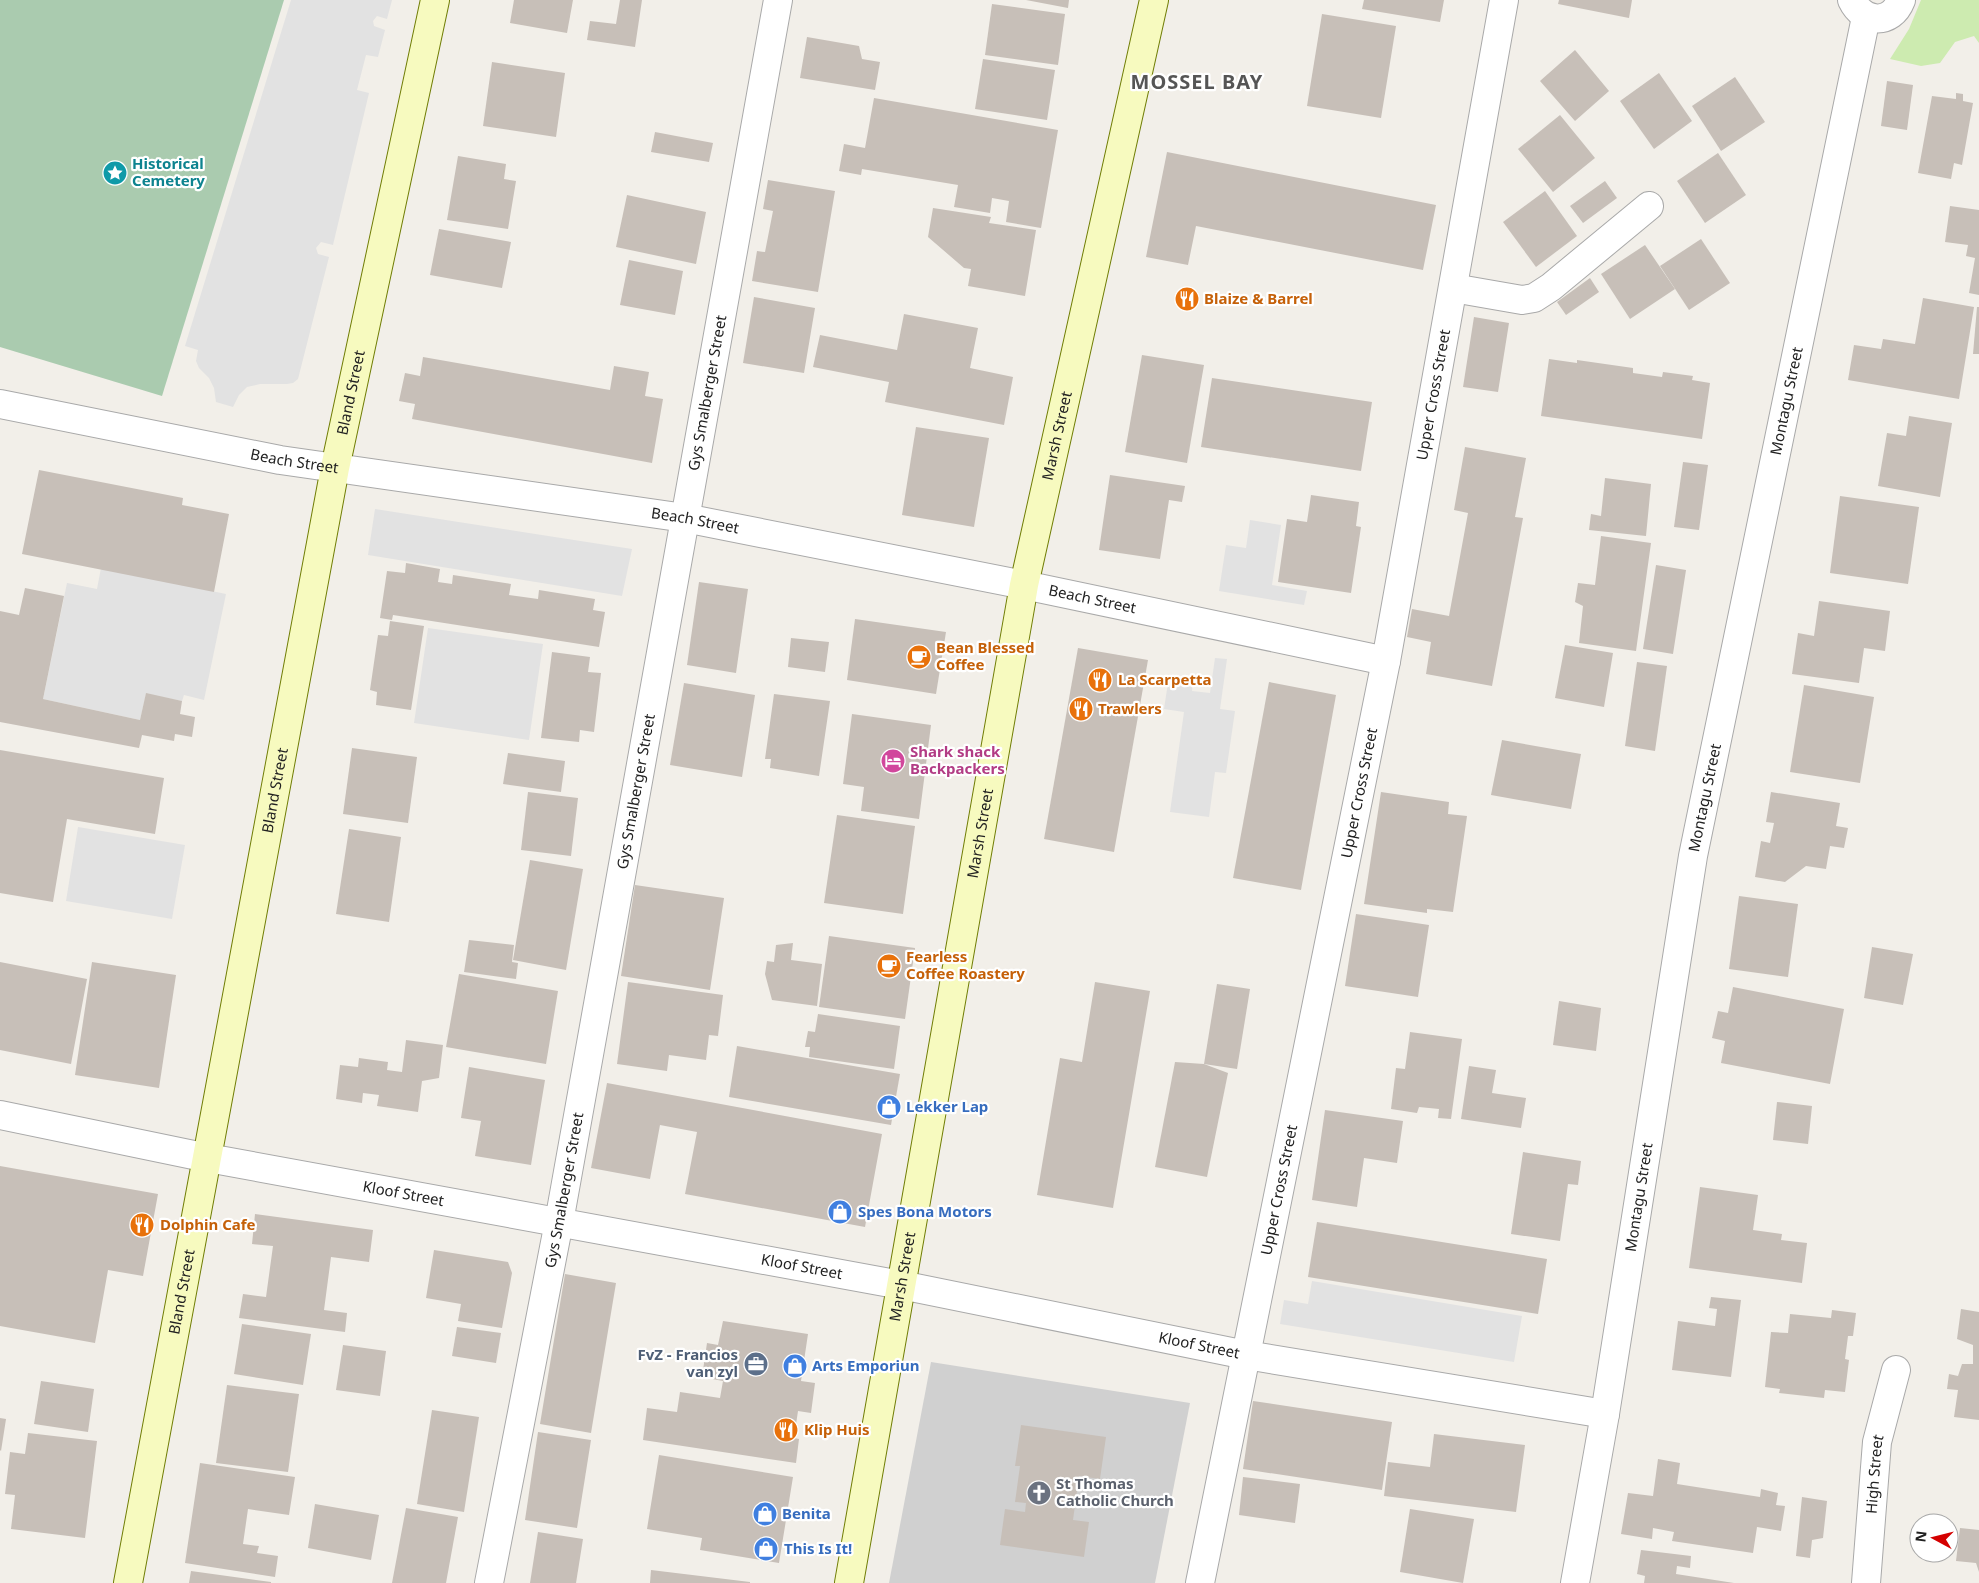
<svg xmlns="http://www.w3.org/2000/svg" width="1979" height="1583" font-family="'Noto Sans',sans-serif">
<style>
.religious{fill:#d0d0d0}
.grass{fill:#cdebb0}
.cemetery{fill:#aacbaf}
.parking{fill:#e2e2e2}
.building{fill:#c7bfb8}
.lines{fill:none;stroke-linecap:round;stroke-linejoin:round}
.street-casing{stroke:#a9a9a9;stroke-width:30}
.secondary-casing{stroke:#707d05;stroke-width:30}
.street{stroke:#fff;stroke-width:28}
.secondary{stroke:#f7fabf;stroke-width:28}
.labels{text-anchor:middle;stroke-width:4.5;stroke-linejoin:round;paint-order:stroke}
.culture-label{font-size:15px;font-weight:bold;fill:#0d838f;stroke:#fff;text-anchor:start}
.food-label{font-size:15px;font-weight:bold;fill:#c56008;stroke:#fff;text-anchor:start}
.street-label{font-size:15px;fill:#222;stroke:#fff}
.hotel-label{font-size:15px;font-weight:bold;fill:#b23c85;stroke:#fff;text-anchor:start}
.shop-label{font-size:15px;font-weight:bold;fill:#366cbe;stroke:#fff;text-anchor:start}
.service-label{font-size:15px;font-weight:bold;fill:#4e5e75;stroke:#fff;text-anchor:end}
.worship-label{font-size:15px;font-weight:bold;fill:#5b616d;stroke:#fff;text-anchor:start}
.district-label{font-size:20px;font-weight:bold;letter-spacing:1px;fill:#555;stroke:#fff}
</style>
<rect width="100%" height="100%" fill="#f2efe9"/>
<polygon class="religious" points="931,1362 1190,1403 1155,1583 889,1583"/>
<polygon class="grass" points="1921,0 1979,0 1979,43 1974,36 1955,42 1940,63 1921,66 1890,59 1909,29"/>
<polygon class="cemetery" points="0,0 284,0 162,396 0,347"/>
<g class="parking">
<polygon points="291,0 392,0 387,19 377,16 373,21 374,26 385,30 378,57 366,55 357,90 369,93 333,245 321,242 316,248 318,254 329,257 298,379 293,383 287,384 260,384 247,387 239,395 233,407 216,402 214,388 209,378 199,368 196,361 198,350 185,346"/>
<polygon points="375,509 632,549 622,596 368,555"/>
<polygon points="1250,520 1281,525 1272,585 1307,591 1304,605 1219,591 1226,545 1246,548"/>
<polygon points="101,568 226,594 204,700 184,695 182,701 146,694 140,720 43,699 67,583 97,589"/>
<polygon points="428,628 543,644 529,740 414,723"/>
<polygon points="1215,658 1227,659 1220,709 1235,711 1226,773 1215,772 1209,817 1170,812 1184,712 1164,709 1169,676 1193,679 1192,691 1210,693"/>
<polygon points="78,827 185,845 172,919 66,901"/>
<polygon points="1312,1281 1522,1316 1514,1362 1280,1324 1284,1300 1308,1304"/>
</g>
<g class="building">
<polygon points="514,0 573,0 567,33 510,23"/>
<polygon points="620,0 642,0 635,47 587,40 590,21 616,24"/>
<polygon points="1026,0 1069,0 1068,8"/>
<polygon points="1364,0 1444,0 1440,22 1362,9"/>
<polygon points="1559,0 1632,0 1629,18 1558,4"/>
<polygon points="992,4 1065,14 1058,65 985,55"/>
<polygon points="1322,14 1396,26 1381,118 1307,106"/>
<polygon points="807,37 859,46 862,59 880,62 875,90 800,78"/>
<polygon points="1575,50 1609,91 1575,121 1540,81"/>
<polygon points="983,59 1055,70 1047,120 975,109"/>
<polygon points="492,62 565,73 556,137 483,126"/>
<polygon points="1659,73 1692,121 1654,149 1620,101"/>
<polygon points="1735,77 1765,122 1721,151 1692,106"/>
<polygon points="1887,81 1913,85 1907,130 1881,126"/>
<polygon points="1956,93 1963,94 1963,101 1973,103 1962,165 1954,163 1951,179 1918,173 1932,96 1956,99"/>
<polygon points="874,98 1058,130 1041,228 1006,222 1009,201 992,198 990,213 954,207 958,185 862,169 861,175 839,171 844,144 865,148"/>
<polygon points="1560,115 1595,158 1553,192 1518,149"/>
<polygon points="655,132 713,143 709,162 651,152"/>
<polygon points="1167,152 1436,205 1423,270 1196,226 1188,265 1146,257"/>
<polygon points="1718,153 1746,195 1705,223 1677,181"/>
<polygon points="458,156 506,164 504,179 516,181 508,229 447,220"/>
<polygon points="768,180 835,191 818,292 752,281 757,251 765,252 773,211 763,209"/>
<polygon points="1605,181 1617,198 1583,223 1570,206"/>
<polygon points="1545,191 1577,236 1536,267 1503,222"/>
<polygon points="627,195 706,212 696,264 616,247"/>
<polygon points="1950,206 1979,210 1979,295 1969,293 1975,258 1966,256 1968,245 1945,242"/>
<polygon points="933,208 991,217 989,223 1036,230 1025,296 968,286 971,269 964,268 928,237"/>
<polygon points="439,229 511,242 502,288 430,275"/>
<polygon points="1701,239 1730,283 1689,310 1660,266"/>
<polygon points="1645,245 1675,289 1630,319 1601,274"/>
<polygon points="629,260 683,271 675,315 620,305"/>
<polygon points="1590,278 1599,292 1566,315 1557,302"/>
<polygon points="754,297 815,308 804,373 743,363"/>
<polygon points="1923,298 1974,307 1959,399 1848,380 1854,345 1881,349 1883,339 1915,344"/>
<polygon points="1977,307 1979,307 1979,354 1973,354"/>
<polygon points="904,314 978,328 970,368 1013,377 1004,425 885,402 889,382 813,367 820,335 897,350"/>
<polygon points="1474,317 1509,323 1498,392 1463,387"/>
<polygon points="1142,355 1204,365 1187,463 1125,452"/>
<polygon points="423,357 610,390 614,366 649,372 645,396 663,399 652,463 412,419 415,404 399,401 405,373 420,376"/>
<polygon points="1549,359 1577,363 1577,360 1633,368 1633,373 1662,377 1663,372 1693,376 1692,380 1710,383 1702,439 1541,416"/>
<polygon points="1212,378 1372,402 1361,471 1201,447"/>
<polygon points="1909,416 1952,423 1940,497 1878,486 1887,433 1906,436"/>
<polygon points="916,427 989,438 974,527 902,515"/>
<polygon points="1465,447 1526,458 1515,517 1523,518 1492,686 1426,674 1431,642 1407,637 1412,609 1449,616 1468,513 1454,510"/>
<polygon points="1683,462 1708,465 1699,530 1674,527"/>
<polygon points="39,470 183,498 182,505 229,514 214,592 22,554"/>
<polygon points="1110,475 1185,486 1182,502 1169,500 1160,559 1099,550"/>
<polygon points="1605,478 1651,484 1646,536 1589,530 1591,514 1601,516"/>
<polygon points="1311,495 1359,502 1356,526 1361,527 1351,593 1278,582 1287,519 1307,522"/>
<polygon points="1840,496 1919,507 1908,584 1830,573"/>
<polygon points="1601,536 1651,543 1636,651 1579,643 1583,606 1575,602 1578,583 1595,585"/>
<polygon points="406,563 440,569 438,582 452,584 453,575 511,584 509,595 538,599 539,590 595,599 593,610 605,612 599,647 393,615 392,620 380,618 387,571 405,573"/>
<polygon points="1656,565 1686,570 1673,654 1643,649"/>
<polygon points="699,582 748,589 736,673 687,665"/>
<polygon points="25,588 64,596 43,699 140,720 146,693 182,701 180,714 195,717 192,737 175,734 174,741 142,735 139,748 0,722 0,611 19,615"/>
<polygon points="1819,601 1890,611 1885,651 1864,648 1859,683 1792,674 1798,633 1814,636"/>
<polygon points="855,619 946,632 936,694 847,680"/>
<polygon points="390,621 424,626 411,710 376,705 377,692 370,690 378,635 388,636"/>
<polygon points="791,638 829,642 825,672 788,667"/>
<polygon points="1565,645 1613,653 1604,707 1555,698"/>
<polygon points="1078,648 1148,660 1114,852 1044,839"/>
<polygon points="552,652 590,657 588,672 601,673 594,732 580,730 579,742 541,738"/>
<polygon points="1637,662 1667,666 1655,751 1625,746"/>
<polygon points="1269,682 1336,695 1301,890 1233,878"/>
<polygon points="684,683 755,695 742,777 670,765"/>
<polygon points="1804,685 1874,697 1860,783 1790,772"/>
<polygon points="774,694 830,701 819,776 770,768 771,759 765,759"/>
<polygon points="852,714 931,725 919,819 861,811 864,787 843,784"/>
<polygon points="1502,740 1581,754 1571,809 1491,795"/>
<polygon points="352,748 417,757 408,823 343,814"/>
<polygon points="0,750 164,778 155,834 67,819 53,902 0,893"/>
<polygon points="508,753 565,761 561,792 503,784"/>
<polygon points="528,792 578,798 571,856 521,850"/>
<polygon points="1381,792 1449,802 1448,814 1467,816 1453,912 1427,909 1427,913 1364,904"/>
<polygon points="1771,792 1840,803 1836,826 1848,828 1844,848 1830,846 1826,869 1806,866 1785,882 1755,877 1761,841 1770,843 1774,823 1766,822"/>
<polygon points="837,815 915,826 903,914 824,903"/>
<polygon points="349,829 401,837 389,922 336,914"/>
<polygon points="530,860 583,869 566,970 513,960"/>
<polygon points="635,885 724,898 710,990 621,976"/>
<polygon points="1739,896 1798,904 1788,977 1729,969"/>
<polygon points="1356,914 1429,925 1418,997 1345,986"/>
<polygon points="829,936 915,948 905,1019 819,1007"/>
<polygon points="469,940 514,945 512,962 518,963 516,979 464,972"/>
<polygon points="793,943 791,960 822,964 817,1006 772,1000 765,974 767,961 774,962 776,945"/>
<polygon points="1872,947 1913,954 1903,1005 1864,998"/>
<polygon points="0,962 87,979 71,1064 0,1050"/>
<polygon points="92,962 176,975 159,1088 75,1075"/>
<polygon points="459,974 558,991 546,1064 446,1047"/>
<polygon points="628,982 723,995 718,1036 709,1035 706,1060 669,1055 667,1071 617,1064"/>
<polygon points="1095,982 1150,991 1113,1208 1037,1195 1060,1058 1082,1062"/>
<polygon points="1217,984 1250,989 1237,1069 1204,1064"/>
<polygon points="1733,987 1844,1009 1830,1084 1721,1063 1725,1041 1712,1038 1718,1011 1728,1013"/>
<polygon points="1559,1001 1601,1008 1596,1051 1553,1045"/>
<polygon points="818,1014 900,1026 894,1069 809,1057 810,1047 805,1047 808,1031 815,1032"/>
<polygon points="1410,1032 1462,1039 1451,1119 1438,1118 1439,1109 1419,1107 1417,1113 1391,1109 1396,1068 1405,1069"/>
<polygon points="406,1040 443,1045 439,1078 422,1081 418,1112 377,1106 379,1095 363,1093 362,1103 336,1099 340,1065 358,1067 359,1058 388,1062 387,1070 402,1072"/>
<polygon points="737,1046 900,1074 891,1125 729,1097"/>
<polygon points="1175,1062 1204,1064 1228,1073 1207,1177 1155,1167"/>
<polygon points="1469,1066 1496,1070 1492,1093 1526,1098 1521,1128 1461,1119"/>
<polygon points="469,1067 545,1080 531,1165 475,1156 481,1121 461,1118"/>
<polygon points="607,1083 882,1134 865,1227 685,1194 697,1132 660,1125 650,1179 591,1168"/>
<polygon points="1777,1102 1812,1106 1808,1144 1773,1140"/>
<polygon points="1325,1110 1403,1121 1397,1163 1364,1158 1357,1207 1312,1200"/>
<polygon points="1523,1152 1581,1161 1578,1185 1568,1184 1560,1241 1511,1234"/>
<polygon points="0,1166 158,1194 143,1276 108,1270 95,1343 0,1326"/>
<polygon points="1700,1187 1758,1195 1753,1230 1782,1234 1781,1240 1807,1243 1802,1283 1689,1268"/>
<polygon points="255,1214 373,1230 369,1262 331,1257 324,1310 347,1313 345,1332 239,1318 243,1294 266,1297 273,1246 252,1244"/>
<polygon points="1317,1222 1547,1259 1538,1314 1308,1277"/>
<polygon points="434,1250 508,1262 512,1273 502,1328 458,1321 461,1304 426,1298"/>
<polygon points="565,1274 616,1283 591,1433 540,1424"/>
<polygon points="1711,1297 1741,1300 1731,1377 1672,1370 1678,1321 1715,1326 1717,1309 1709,1308"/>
<polygon points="1961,1309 1979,1312 1979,1420 1954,1417 1958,1390 1947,1389 1949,1374 1958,1376 1962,1364 1973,1364 1973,1345 1957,1339"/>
<polygon points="1832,1310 1856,1313 1853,1336 1848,1336 1845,1359 1849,1360 1845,1392 1825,1390 1824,1398 1779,1393 1780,1389 1765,1387 1771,1332 1788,1333 1790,1314 1831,1318"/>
<polygon points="723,1321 808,1334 801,1381 815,1383 811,1413 798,1411 794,1438 799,1439 796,1463 643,1440 647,1408 677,1412 680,1392 720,1398 723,1381 702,1377 707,1343 718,1345"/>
<polygon points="242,1324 311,1334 303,1385 234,1374"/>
<polygon points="457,1327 501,1333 496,1363 452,1356"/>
<polygon points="343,1345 386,1351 380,1396 336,1390"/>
<polygon points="41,1381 94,1389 88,1432 34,1424"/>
<polygon points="227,1385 299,1394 288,1472 216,1463"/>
<polygon points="1253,1401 1392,1422 1382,1490 1243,1469"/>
<polygon points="432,1410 479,1417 464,1512 417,1504"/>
<polygon points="0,1418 6,1419 1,1451 0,1450"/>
<polygon points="1021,1425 1106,1437 1100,1479 1079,1476 1073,1520 1089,1522 1084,1557 1000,1545 1005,1509 1025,1512 1026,1503 1015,1502 1020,1466 1015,1466"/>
<polygon points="538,1432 591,1440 577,1528 525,1520"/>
<polygon points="28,1433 97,1441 85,1538 11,1529 15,1495 5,1494 10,1452 25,1454"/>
<polygon points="1434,1434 1525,1445 1516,1512 1384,1496 1388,1462 1430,1467"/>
<polygon points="659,1455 793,1477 779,1563 700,1550 702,1538 647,1529"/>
<polygon points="1658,1459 1680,1463 1677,1484 1760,1497 1761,1489 1778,1493 1776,1505 1785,1506 1781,1531 1757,1527 1753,1553 1672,1541 1674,1532 1653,1528 1652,1539 1621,1534 1628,1493 1653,1496"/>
<polygon points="200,1463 295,1477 289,1515 248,1509 243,1544 259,1546 257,1553 278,1556 275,1577 185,1563"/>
<polygon points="1243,1477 1300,1484 1295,1523 1239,1515"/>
<polygon points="1802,1497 1827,1501 1823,1538 1812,1540 1810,1558 1796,1556"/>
<polygon points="315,1504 379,1515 371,1560 308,1548"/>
<polygon points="406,1508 458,1517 446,1583 392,1583"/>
<polygon points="1410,1509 1474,1519 1463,1583 1400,1572"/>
<polygon points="1960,1528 1979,1530 1979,1572 1976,1563 1956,1561"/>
<polygon points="538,1532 583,1539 576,1583 530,1583"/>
<polygon points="1641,1550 1691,1556 1690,1568 1677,1566 1676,1574 1734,1583 1644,1583 1645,1576 1637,1574"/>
<polygon points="651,1570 750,1582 750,1583 650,1583"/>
<polygon points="191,1571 271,1582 271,1583 189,1583"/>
</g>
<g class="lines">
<defs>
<g id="street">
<path d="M1852 0C1863 23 1891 26 1901 0"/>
<polyline points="1453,288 1522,300 1534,298 1551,287 1649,206"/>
<path id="s1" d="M0 404 280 460 685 518 1024 585 1386 661"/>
<path id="s2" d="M0 1115 208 1158 901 1285 1246 1355 1605 1414"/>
<path id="s3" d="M489 1583 559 1222 778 0"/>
<path id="s4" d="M1200 1583 1386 661 1504 0"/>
<path id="s5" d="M1575 1583 1605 1414 1693 856 1866 17"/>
<path id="s6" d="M1866 1583 1877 1442 1896 1370"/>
</g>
<g id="secondary">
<path id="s7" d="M128 1583 335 468 435 0"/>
<path id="s8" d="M849 1583 1024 585 1154 0"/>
</g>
</defs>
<use href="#street" class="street-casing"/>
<use href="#secondary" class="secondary-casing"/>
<use href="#street" class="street"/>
<use href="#secondary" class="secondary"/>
</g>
<defs>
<symbol id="sight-disc" viewBox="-11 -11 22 22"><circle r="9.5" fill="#0f9aa8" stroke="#fff"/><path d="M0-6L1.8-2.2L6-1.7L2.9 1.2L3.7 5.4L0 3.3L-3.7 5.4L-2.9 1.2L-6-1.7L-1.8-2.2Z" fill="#fff"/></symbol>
<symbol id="restaurant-disc" viewBox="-11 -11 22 22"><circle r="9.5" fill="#e8710a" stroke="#fff"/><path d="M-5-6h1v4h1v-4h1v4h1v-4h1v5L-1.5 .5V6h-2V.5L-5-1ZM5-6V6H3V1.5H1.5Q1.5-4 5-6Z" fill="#fff"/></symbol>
<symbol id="cafe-disc" viewBox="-11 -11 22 22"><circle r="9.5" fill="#e8710a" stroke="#fff"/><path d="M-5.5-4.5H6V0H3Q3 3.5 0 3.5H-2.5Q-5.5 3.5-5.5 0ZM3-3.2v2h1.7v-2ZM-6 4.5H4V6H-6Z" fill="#fff"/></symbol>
<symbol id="hotel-disc" viewBox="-11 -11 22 22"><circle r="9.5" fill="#d1479c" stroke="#fff"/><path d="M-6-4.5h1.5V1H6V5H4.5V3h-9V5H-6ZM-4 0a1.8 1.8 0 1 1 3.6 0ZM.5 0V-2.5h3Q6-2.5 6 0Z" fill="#fff"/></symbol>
<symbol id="shop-disc" viewBox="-11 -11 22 22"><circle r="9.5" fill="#3f7fe0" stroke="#fff"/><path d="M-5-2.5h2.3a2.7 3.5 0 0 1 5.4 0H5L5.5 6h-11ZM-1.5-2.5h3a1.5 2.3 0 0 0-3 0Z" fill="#fff"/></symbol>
<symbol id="office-disc" viewBox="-11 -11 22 22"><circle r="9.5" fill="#5c6f8a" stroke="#fff"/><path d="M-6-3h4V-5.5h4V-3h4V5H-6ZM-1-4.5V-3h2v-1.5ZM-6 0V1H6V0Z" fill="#fff"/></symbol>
<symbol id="church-disc" viewBox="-11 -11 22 22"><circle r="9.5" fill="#6b7280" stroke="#fff"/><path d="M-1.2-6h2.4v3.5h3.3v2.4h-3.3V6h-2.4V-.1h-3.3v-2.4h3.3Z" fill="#fff"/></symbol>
</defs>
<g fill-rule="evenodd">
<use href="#sight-disc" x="101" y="159" width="28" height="28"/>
<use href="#restaurant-disc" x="1173" y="285" width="28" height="28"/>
<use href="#cafe-disc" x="905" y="643" width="28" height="28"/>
<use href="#restaurant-disc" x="1086" y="666" width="28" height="28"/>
<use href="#restaurant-disc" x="1067" y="695" width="28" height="28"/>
<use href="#hotel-disc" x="879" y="747" width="28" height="28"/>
<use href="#cafe-disc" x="875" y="952" width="28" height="28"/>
<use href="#shop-disc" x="875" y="1093" width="28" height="28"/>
<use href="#shop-disc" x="826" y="1198" width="28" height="28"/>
<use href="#restaurant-disc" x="128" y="1211" width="28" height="28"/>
<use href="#office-disc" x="742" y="1350" width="28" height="28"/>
<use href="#shop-disc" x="781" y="1352" width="28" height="28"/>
<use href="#restaurant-disc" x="772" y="1416" width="28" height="28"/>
<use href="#church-disc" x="1025" y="1479" width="28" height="28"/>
<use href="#shop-disc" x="751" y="1500" width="28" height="28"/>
<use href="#shop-disc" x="752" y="1535" width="28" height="28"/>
</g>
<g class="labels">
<g class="culture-label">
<text x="132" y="169">Historical<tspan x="132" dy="17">Cemetery</tspan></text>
</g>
<g class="food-label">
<text x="1204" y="304">Blaize &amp; Barrel</text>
<text x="936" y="653">Bean Blessed<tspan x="936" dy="17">Coffee</tspan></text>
<text x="1118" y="685">La Scarpetta</text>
<text x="1098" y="714">Trawlers</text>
<text x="906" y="962">Fearless<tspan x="906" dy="17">Coffee Roastery</tspan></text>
<text x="160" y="1230">Dolphin Cafe</text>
<text x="804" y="1435">Klip Huis</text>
</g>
<g class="street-label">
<text dy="5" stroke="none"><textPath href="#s7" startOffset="1211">Bland Street</textPath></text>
<text dy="5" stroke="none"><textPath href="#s3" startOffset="1210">Gys Smalberger Street</textPath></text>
<text dy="5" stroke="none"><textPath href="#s4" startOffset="1211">Upper Cross Street</textPath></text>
<text dy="5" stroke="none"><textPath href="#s5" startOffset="1201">Montagu Street</textPath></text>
<text dy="5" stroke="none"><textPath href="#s8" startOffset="1166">Marsh Street</textPath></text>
<text dy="5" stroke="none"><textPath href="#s1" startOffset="300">Beach Street</textPath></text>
<text dy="5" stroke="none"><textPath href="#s1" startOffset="705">Beach Street</textPath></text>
<text dy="5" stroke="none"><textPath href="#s1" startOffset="1110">Beach Street</textPath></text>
<text dy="5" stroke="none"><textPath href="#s7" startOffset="806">Bland Street</textPath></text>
<text dy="5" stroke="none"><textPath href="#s3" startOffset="805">Gys Smalberger Street</textPath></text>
<text dy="5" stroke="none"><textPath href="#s4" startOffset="806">Upper Cross Street</textPath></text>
<text dy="5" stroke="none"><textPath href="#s5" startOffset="796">Montagu Street</textPath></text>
<text dy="5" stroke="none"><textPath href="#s8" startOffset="761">Marsh Street</textPath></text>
<text dy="5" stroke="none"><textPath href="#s4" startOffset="401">Upper Cross Street</textPath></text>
<text dy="5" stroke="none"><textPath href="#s3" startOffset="400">Gys Smalberger Street</textPath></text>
<text dy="5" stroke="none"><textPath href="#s2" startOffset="411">Kloof Street</textPath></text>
<text dy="5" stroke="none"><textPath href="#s5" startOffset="391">Montagu Street</textPath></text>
<text dy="5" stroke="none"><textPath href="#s2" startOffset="816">Kloof Street</textPath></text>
<text dy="5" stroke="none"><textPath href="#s8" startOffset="311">Marsh Street</textPath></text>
<text dy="5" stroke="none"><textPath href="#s7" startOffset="296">Bland Street</textPath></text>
<text dy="5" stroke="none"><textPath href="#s2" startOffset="1221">Kloof Street</textPath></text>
<text dy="5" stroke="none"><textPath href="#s6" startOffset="109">High Street</textPath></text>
</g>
<g class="hotel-label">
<text x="910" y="757">Shark shack<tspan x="910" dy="17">Backpackers</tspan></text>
</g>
<g class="shop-label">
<text x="906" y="1112">Lekker Lap</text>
<text x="858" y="1217">Spes Bona Motors</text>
<text x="812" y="1371">Arts Emporiun</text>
<text x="782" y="1519">Benita</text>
<text x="784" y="1554">This Is It!</text>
</g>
<g class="service-label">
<text x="738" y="1360">FvZ - Francios<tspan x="738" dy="17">van zyl</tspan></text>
</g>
<g class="worship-label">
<text x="1056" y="1489">St Thomas<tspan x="1056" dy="17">Catholic Church</tspan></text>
</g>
<g class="district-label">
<text x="1197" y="89">MOSSEL BAY</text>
</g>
</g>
<g transform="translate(1934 1538) rotate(277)"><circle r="24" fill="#ffffff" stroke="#a7a7a7"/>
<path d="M0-4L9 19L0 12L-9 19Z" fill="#d40000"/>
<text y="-8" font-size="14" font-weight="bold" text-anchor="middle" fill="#222222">N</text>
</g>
</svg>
